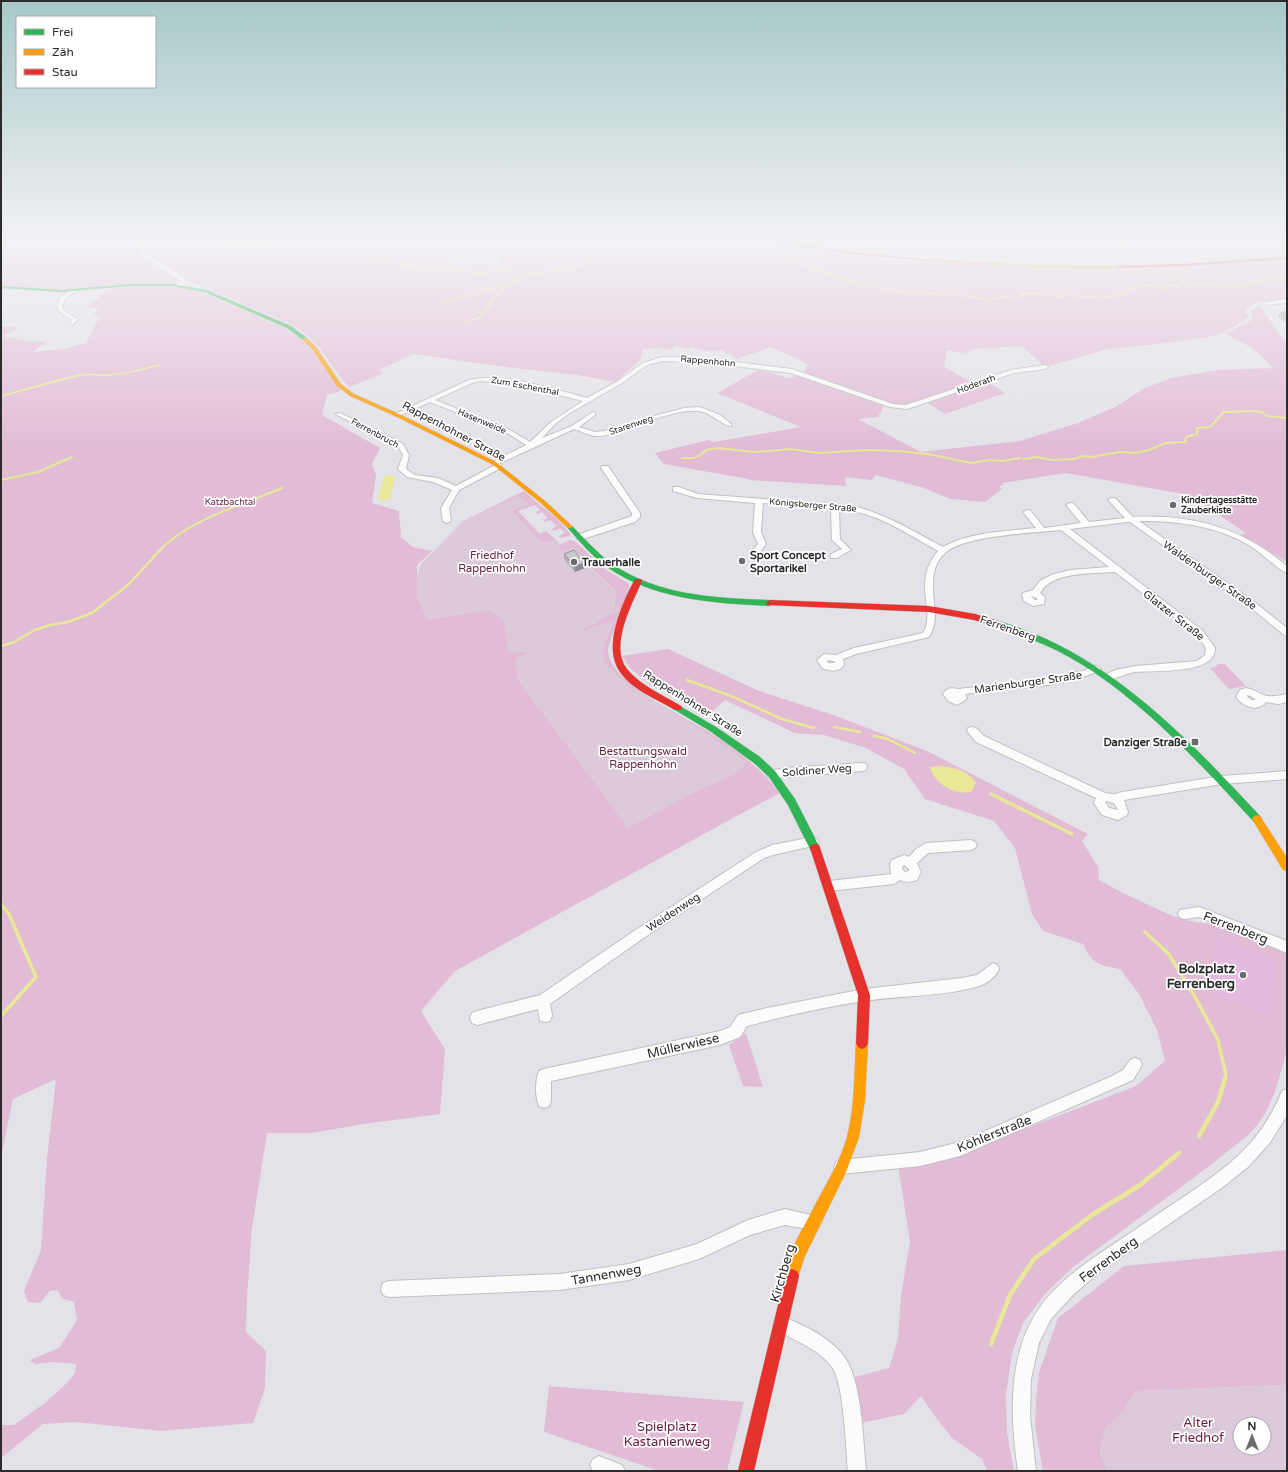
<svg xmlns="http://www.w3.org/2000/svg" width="1288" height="1472" font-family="'Varela Round',sans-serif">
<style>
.green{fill:#e2bcd5;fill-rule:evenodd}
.cemetery{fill:#dccada;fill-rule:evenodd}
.pitch{fill:#e6b9e1}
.water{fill:#e9e898}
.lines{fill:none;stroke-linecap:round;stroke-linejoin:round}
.stream-far4{stroke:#e9e898;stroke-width:1.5}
.stream-far3{stroke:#e9e898;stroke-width:2}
.stream-far2{stroke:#e9e898;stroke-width:2.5}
.stream-far1{stroke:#e9e898;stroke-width:3.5}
.stream{stroke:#e9e898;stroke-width:4.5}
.street-casing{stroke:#c0c0c0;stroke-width:2}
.fast-casing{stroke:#c0c0c0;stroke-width:1}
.slow-casing{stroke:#c0c0c0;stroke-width:1}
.jam-casing{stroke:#c0c0c0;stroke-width:1}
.street{fill:#fbfbfc;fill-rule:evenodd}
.fast{fill:#30b455;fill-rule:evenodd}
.slow{fill:#ff9f0a;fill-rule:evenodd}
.jam{fill:#e5322d;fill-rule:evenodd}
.wall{fill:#afaeb2}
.shaded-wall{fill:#8e8d91}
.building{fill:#cbcacf;stroke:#8e8d91}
.poi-dot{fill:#6b6b6d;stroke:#fff;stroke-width:1.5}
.labels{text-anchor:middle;stroke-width:3.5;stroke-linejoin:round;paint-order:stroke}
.far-street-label{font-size:9px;fill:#2b2b2b;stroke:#fff}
.far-poi-label{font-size:9px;font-weight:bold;fill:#2b2b2b;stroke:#fff;text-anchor:start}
.far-park-label{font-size:9px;fill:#661d40;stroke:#fff}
.street-label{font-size:11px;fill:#2b2b2b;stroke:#fff}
.park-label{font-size:11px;fill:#661d40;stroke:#fff}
.poi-label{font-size:11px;font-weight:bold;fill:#2b2b2b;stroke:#fff;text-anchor:start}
.near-street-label{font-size:13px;fill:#2b2b2b;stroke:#fff}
.near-poi-label{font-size:13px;font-weight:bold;fill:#2b2b2b;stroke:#fff;text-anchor:end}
.near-park-label{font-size:13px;fill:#661d40;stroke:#fff}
</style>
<rect width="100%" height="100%" fill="#e3e2e8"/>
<g class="green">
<polygon points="1,241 137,241 143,255 181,281 178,284 50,290 5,289 1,292"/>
<path d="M144 241H749L873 258 1011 267 1287 261V299L1255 303 1245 310 1249 317 1232 328 1215 336 1159 344 1108 349 1045 367 1022 346 974 349 963 353 947 350 944 367 975 384 985 380 1005 393 945 414 926 402 907 407 885 404 878 417 858 419 921 452 1020 441 1078 423 1117 406 1145 388 1171 378 1218 370 1273 368C1261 352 1243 342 1225 334L1250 321 1253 318 1250 311 1256 307 1260 306 1287 345V562L1241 535 1246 533 1189 495 1066 473 1002 483 1003 485 999 486 1002 489 985 502 951 499 921 487 876 475 872 480 845 477 846 486 750 480 748 479 664 464 655 453 708 440 714 442 801 427 717 393 760 369 788 378 801 375 869 397 804 373 808 364 771 347 737 359 721 350C708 356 685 343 669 342L691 347 689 349 675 346 671 350 660 348 643 349 640 360 615 382 578 375 498 366 413 354 379 370 384 373 349 387 341 378 319 347 308 336 292 325 276 318 187 280 147 254 141 243ZM446 244 503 246 498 264H449Z"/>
<path d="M808 241H1287V251C1221 256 1154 260 1088 260 994 260 900 254 808 241Z"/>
<path d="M134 286H166L196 290 285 328 306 343 341 391 327 395 322 415 380 448 372 464 376 475 372 503 399 511 401 537 413 547 432 551 417 565V595L427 619 490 610 505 622 508 652 621 610 613 608 616 592C602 577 586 564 573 548L561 552 558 545 570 540 576 542 605 569 629 584V589C626 599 607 645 608 652 611 685 691 719 717 737 743 755 761 769 780 793L735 817 455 971 421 1011 445 1049 440 1114 363 1124 312 1133H267L252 1228 247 1297 246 1332 266 1351 265 1388 253 1423 162 1431 75 1422 43 1424 1 1458V1425H14L45 1403 68 1382 75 1373 76 1364 55 1362 35 1364 30 1360 59 1348 77 1320 74 1302 63 1299 57 1290 50 1291 40 1303 28 1302 24 1291 41 1250 47 1158 56 1079 13 1099 1 1157V326L18 328 3 336 27 341 46 342 33 352 62 349 86 343 100 316H92L99 308H87L108 289Z"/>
<polygon points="524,491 557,519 570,533 570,536 561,538 559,536 565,533 560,528 554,531 552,529 557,526 550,520 545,522 543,520 548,518 542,512 537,514 536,512 540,510 535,505 518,511 540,534 546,531 555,539 548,543 539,541 511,510 463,521"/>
<path d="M668 649 759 691 836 716 927 751 1088 834 1082 841 1098 867 1099 880 1123 893 1170 915 1190 921 1225 926 1287 953V1050L1276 1089 1266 1112 1258 1124 1247 1136 1208 1167 1073 1267 1045 1294 1023 1323 1012 1353 1006 1394 1007 1433 1014 1471H987L982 1459 952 1438 934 1415 921 1396 904 1414 861 1423 855 1377 889 1368 898 1339 901 1295 910 1242 898 1165 962 1153 1136 1086 1165 1061 1157 1030 1139 994 1120 969C1099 965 1092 964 1083 944L1043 931 1032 914 1015 848 994 821 925 799 904 769 866 748 824 735 795 733 725 700 711 713 659 684 651 685 631 669 622 656Z"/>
<polygon points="1218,664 1225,664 1246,686 1229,689 1210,668 1216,667"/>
<polygon points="746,1033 763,1087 743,1086 729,1045"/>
<polygon points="1287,1250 1287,1385 1136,1391 1123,1412 1106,1427 1100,1451 1107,1471 1043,1471 1035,1426 1036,1400 1039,1372 1058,1318 1124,1266"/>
<polygon points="549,1386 744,1402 727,1471 659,1471 544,1432"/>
</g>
<g class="cemetery">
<path d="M519 496 528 504 512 511 539 540 548 543 555 539 559 543 558 545 561 552 573 548 583 561 616 592 613 607 622 610C607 614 595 625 581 630 592 630 602 620 613 623L603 649 605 664 633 688 709 735 747 762 735 774 691 794 628 828 519 682 515 659 581 630 527 653 507 652 505 622 490 610 427 619 417 595V577L421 564 463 521Z"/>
<path d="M1287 1385V1471H1107L1100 1451 1106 1427 1123 1412 1136 1391ZM1240 1424H1264V1448H1240Z"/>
</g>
<polygon class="pitch" points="1217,936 1275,961 1270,1017 1210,990"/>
<g class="water">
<polygon points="390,475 395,477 390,499 382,501 378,499 384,476"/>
<path d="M939 766C954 767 967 770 976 783L971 792C955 795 934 784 930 767Z"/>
</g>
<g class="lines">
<g class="stream-far4">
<polyline points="260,241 268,243 270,247 387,262 421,268 434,267 444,270 451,269 474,273 505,271 534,274 571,268 610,252 623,252 628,248 645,243 661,242"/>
<polyline points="678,241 696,243"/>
<polyline points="1111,241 1146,254"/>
<polyline points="736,249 758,253"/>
<polyline points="170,252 202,248 270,247"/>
<polyline points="764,255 802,262 808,266 847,280 896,292 901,291 969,296 987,300 1002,297 1020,298"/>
<polyline points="1171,273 1184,282"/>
<path d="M1024 296 1020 294 1037 293 1064 297 1063 294C1074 296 1107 299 1116 296 1126 293 1134 284 1146 285 1151 285 1158 288 1164 289L1167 285H1180L1181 283 1209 285 1214 284 1231 287 1263 281V279H1282L1287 277"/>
<polyline points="442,303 458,299 507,284"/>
<polyline points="465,322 479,318 488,308 492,299 507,284 532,275"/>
<path d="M75 376C85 373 93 375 103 375 122 375 141 370 159 365"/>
</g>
<g class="stream-far3">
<polyline points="97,375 111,375"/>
<polyline points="1,396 79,375"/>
<path d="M682 458C692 459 699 458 706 450L718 448 755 452 790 449 820 453 866 450 898 451 928 454 971 463 990 460 1003 461 1020 458"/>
<polyline points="1024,459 1036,457 1053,460 1074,459 1083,456 1091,457 1119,452 1136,453 1149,450 1165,443 1185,442 1186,437 1197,434 1197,428 1210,427 1224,412 1251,411 1261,412 1267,416 1287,418"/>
<polyline points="1,480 38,472 72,457"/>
<path d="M159 551C186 521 244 504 282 488"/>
</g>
<g class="stream-far2">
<polyline points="1,646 14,642 35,630 50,625 68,622 92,613 129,584 160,550"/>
<polyline points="687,680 731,696 782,719 814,728"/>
<polyline points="834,727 860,732"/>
<polyline points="874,736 888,739 915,753"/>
</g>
<g class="stream-far1">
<polyline points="991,794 1072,834"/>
<polyline points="1,904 9,914 36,977 1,1016"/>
<polyline points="1145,932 1168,953 1194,995 1218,1040 1226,1075 1224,1080"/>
</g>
<g class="stream">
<polyline points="1199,1136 1218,1102 1225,1079"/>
<polyline points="991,1344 1010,1295 1034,1259 1092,1215 1140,1185 1179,1153"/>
</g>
<defs>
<g id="street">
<polygon points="136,241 141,241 146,253 186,279 186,283 180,287 176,287 176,285 181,281 142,255"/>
<path d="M74 288 77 290C72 294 58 302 64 310 67 314 74 316 78 319L73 325 70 323 72 320 60 312 57 306 60 298Z"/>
<polygon points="1287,299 1287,303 1266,305 1263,303"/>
<path d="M662 357 703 358 792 369 893 404 906 405 1011 370 1045 365 1048 367 1045 369 1014 373 907 409 890 407 791 373 703 362 662 361 647 365 622 383 570 413 555 424 542 438 572 426 593 412 595 413V415L579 427 595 432 604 431 650 417 684 408 700 407 720 415 731 424V426C725 427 710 412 699 411 679 408 641 424 622 430 613 433 604 437 595 436 588 435 581 431 574 429L498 464H501V468L459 490 449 508 451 521 447 523 443 521 441 508 452 490 433 482 407 477 398 469 403 455 398 446 335 414 340 413 403 444 409 455 406 469 415 475 438 478 456 486 495 465 492 464V462L526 445 504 431 430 402 399 416H395V414L469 380C502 372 555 389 587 398L618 381 643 363ZM481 381 528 387 583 401 551 422 530 442 508 429 435 400 472 383Z"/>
<polygon points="602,466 608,466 640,513 640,517 635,522 583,539 577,539 577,535 632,516 632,513 601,468"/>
<path d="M673 487H679L698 494 853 506C886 514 913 531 943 547 969 532 1006 531 1036 528L1023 512 1027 510H1030L1044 528 1081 523 1066 505 1070 503H1073L1089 522 1125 518 1108 500 1112 498H1115L1133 517C1193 514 1242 528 1287 566V573C1280 571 1261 553 1252 547 1218 526 1179 521 1139 521L1257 604 1287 628V636L1284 635 1251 608 1130 522H1127L1070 529 1203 631 1215 648C1216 675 1153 670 1135 672 1125 674 1117 678 1108 680L1105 679 1103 677 1105 675 1115 670 1136 666 1197 661 1205 655 1206 648 1197 635 1115 572C1092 574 1052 571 1040 593L1045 597 1044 604 1033 606 1024 601 1022 595 1023 593 1033 590 1040 581 1051 575 1070 570 1109 567 1061 530C1034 533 965 535 945 553 936 561 933 572 933 584 932 603 940 619 929 637L856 654 843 659 844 665C838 673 830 671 822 668L817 660 824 654 836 655 854 648 923 633C937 610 911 583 938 551 906 533 876 512 839 509L840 539 851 550 837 558H831V554L842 549 832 540 831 509 763 503 761 532 766 544 759 553H756L752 551 758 544 753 532 755 503 697 498 673 491ZM1031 596 1037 598V600H1035ZM829 660 834 661 835 663H828L827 661Z"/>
<path d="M1096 666 1099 667 1101 669 1099 671C1057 689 1009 687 965 694L967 698 965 700 957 705 948 701 943 694C947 687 952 688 959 689L1047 678 1082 671Z"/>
<path d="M1246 688C1252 689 1256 691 1261 694 1268 698 1279 696 1287 694V702L1278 704 1266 702C1258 713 1242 706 1236 697L1240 690ZM1246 695 1251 696 1256 700H1251Z"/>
<path d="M972 727 976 728 984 736 1105 793 1115 794 1122 792 1222 776 1287 771V779L1222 784 1124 800 1128 812 1127 815 1118 820 1102 815 1094 803 1096 798 976 742 967 731 968 728ZM1106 801 1114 803 1118 810 1109 808 1105 802Z"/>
<polygon points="862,763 866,764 867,767 866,770 862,771 772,778 768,777 767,774 768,771 786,768"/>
<polygon points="813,837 817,839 819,842 817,845 773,855 764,858 642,939 550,1004 552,1016 550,1021 545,1022 540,1021 538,1009 477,1025 472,1023 470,1018 472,1013 477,1011 540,995 634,931 756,852 772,845"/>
<path d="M971 840 975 842 977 845 975 848 971 850 928 853 917 863 921 872 917 880C911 882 906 883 900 880L894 884 829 891 825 890 823 886 825 882 829 881 891 874 890 864 892 860 904 855 909 857 916 849 926 843ZM904 865 909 869V871L905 872 902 869V867Z"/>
<polygon points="1199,907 1287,941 1287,953 1199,917 1184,919 1180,918 1178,914 1180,910"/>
<path d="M993 963 997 965 999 969C996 976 987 984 979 986 942 997 902 995 864 1001 825 1007 785 1016 747 1026L740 1037 720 1045 551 1081V1101L549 1106 544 1108 539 1106C535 1097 535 1080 539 1071L544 1069 720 1031 730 1027 738 1015 767 1008 864 989 962 978 977 975Z"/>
<polygon points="1135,1058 1140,1060 1142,1065 1133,1080 960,1156 920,1166 841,1174 836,1172 834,1167 836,1162 841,1160 920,1152 960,1142 1110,1077 1123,1070 1130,1060"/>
<path d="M1287 1089 1286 1117 1269 1144 1248 1167 1223 1187 1101 1271 1074 1294 1051 1319 1039 1343 1031 1379 1030 1416 1036 1471H1018C1010 1417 1007 1354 1040 1307 1061 1278 1094 1257 1123 1238 1145 1223 1166 1208 1188 1194 1232 1164 1261 1142 1282 1091Z"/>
<polygon points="785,1209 819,1217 822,1222 819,1227 814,1230 785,1225 750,1235 699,1259 629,1280 559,1290 389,1297 383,1295 381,1289 383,1283 389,1281 559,1274 629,1264 697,1244 748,1220"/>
<path d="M781 1316C802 1324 829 1337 843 1355 862 1378 863 1441 866 1471H848C846 1448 844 1384 832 1367 819 1349 794 1340 775 1330L773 1324 775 1318Z"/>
<polygon points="599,1456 622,1465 625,1471 593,1471 590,1465 593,1459"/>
</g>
<g id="fast">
<polygon points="130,284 172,284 207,290 291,326 308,339 303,340 287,328 204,292 172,286 130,286 62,292 1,288 1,286 62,290"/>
<path d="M570 525 572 526C585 539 597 553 612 564 659 596 715 598 770 600L774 603 770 606C713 603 655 600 607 567 592 556 580 542 568 528V526Z"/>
<path d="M995 620C1105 651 1185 735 1260 816L1262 819 1260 822 1257 823 1254 822C1202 765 1138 696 1071 658 1046 644 1019 634 992 625L991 623 992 621Z"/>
<polygon points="678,705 716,727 760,757 775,771 795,799 820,848 819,851 815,852 811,851 788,805 769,777 754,763 710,731 675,710 674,708"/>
</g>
<g id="slow">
<polygon points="927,259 1031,265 1118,266 1120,267 1118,268 1031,267 929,261"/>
<polygon points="303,338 307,338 316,347 341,384 354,394 399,414 496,462 545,501 572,526 572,528 568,528 541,503 492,464 395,416 350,396 337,386 312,349 303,340"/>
<polygon points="1257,815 1260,816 1287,858 1287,871 1283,870 1254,822 1252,819 1254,816"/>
<path d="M862 1037 866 1039 868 1043 865 1100 859 1137 846 1172 804 1258 797 1281 792 1283 787 1281C780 1265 804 1227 812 1211 824 1187 840 1163 847 1137 855 1107 854 1074 856 1043L858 1039Z"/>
</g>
<g id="jam">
<polygon points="761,241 775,241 852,252 931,260 929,261 852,254"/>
<polygon points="1287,257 1287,259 1183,266 1118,268 1116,267 1118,266 1183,264"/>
<path d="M635 579H641L642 581C632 604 609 646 627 669 641 686 663 695 681 706L682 708 681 710H675C657 699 632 690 620 672 602 647 622 603 635 579Z"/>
<polygon points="770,600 929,606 975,614 998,621 999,623 995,626 974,620 929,612 767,605 766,603"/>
<polygon points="815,844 819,845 820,848 870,995 868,1043 866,1047 862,1049 858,1047 856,1043 858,995 810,848 811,845"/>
<polygon points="792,1269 797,1271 799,1276 754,1471 738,1471 785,1276 787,1271"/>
</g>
</defs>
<use href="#street" class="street-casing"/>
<use href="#fast" class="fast-casing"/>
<use href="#slow" class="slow-casing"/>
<use href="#jam" class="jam-casing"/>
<use href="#street" class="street"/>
<use href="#fast" class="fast"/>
<use href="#slow" class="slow"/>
<use href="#jam" class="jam"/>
</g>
<g class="wall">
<polygon points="1281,312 1287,312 1287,323 1278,317"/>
<polygon points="564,554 585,568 575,572 564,559"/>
</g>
<polygon class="shaded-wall" points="584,563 585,568 575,572 574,566"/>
<g class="building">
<polygon points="1281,312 1287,312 1287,316"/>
<polygon points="574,550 584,563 574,566 564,554"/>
</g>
<linearGradient id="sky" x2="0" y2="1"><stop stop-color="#a8c9c8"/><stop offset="0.54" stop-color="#f2f2f5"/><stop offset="1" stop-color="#f2f2f5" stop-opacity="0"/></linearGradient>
<rect width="1288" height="447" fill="url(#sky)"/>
<g class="poi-dot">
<circle cx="1173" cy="505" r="4"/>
<circle cx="742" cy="561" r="4"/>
<circle cx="574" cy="562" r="4"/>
<rect x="1191" y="738" width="8" height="8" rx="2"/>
<circle cx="1243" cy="975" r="4"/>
</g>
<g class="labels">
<g class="far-street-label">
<text transform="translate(708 361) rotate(5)" y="3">Rappenhohn</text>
<text transform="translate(976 384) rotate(-20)" y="3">Höderath</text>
<text transform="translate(525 386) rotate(11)" y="3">Zum Eschenthal</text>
<text transform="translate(482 421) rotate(23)" y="3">Hasenweide</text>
<text transform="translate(631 425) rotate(-18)" y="3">Starenweg</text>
<text transform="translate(375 433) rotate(28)" y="3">Ferrenbruch</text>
<text transform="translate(813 505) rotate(5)" y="3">Königsberger Straße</text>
</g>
<g class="far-poi-label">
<text x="1181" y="503">Kindertagesstätte<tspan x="1181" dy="10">Zauberkiste</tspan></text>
</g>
<g class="far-park-label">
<text x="230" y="505">Katzbachtal</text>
</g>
<g class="street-label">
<text transform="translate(454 431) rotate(28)" y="4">Rappenhohner Straße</text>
<text transform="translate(1210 575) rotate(35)" y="4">Waldenburger Straße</text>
<text transform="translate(1174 615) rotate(38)" y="4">Glatzer Straße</text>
<text transform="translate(1008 628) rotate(19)" y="4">Ferrenberg</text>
<text transform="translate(1028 682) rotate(-8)" y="4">Marienburger Straße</text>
<text transform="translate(693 703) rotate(32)" y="4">Rappenhohner Straße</text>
<text transform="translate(817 770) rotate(-4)" y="4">Soldiner Weg</text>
<text transform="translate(673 912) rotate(-33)" y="4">Weidenweg</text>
</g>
<g class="park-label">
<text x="492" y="559">Friedhof<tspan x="492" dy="13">Rappenhohn</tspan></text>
<text x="643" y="755">Bestattungswald<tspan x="643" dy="13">Rappenhohn</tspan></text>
</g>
<g class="poi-label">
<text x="750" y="559">Sport Concept<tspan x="750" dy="13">Sportarikel</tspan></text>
<text x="582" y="566">Trauerhalle</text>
<text x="1187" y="746" text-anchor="end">Danziger Straße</text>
</g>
<g class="near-street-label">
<text transform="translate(1236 927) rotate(21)" y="5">Ferrenberg</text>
<text transform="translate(683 1045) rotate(-13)" y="5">Müllerwiese</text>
<text transform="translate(994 1133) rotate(-22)" y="5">Köhlerstraße</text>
<text transform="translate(1108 1259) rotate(-36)" y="5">Ferrenberg</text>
<text transform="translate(782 1273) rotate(-74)" y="5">Kirchberg</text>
<text transform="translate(606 1274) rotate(-10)" y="5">Tannenweg</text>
</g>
<g class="near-poi-label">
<text x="1235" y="973">Bolzplatz<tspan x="1235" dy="15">Ferrenberg</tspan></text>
</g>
<g class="near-park-label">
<text x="1198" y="1427">Alter<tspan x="1198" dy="15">Friedhof</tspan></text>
<text x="667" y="1431">Spielplatz<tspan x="667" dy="15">Kastanienweg</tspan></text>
</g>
</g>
<rect width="1288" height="1472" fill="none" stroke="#2b2b2b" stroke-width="4"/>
<rect x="16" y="16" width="140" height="72" fill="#ffffff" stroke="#aaaaaa"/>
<rect x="24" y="29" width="20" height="6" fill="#30b455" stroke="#aaaaaa"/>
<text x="52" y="36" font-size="12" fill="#2b2b2b">Frei</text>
<rect x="24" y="49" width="20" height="6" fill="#ff9f0a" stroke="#aaaaaa"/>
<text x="52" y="56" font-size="12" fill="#2b2b2b">Zäh</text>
<rect x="24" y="69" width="20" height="6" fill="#e5322d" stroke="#aaaaaa"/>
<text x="52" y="76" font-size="12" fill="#2b2b2b">Stau</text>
<g transform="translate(1252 1436)"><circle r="19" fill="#ffffff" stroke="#aaaaaa"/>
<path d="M0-3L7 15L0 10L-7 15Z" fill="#6b6b6d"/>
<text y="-6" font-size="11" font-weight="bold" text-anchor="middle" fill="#2b2b2b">N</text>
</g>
</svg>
